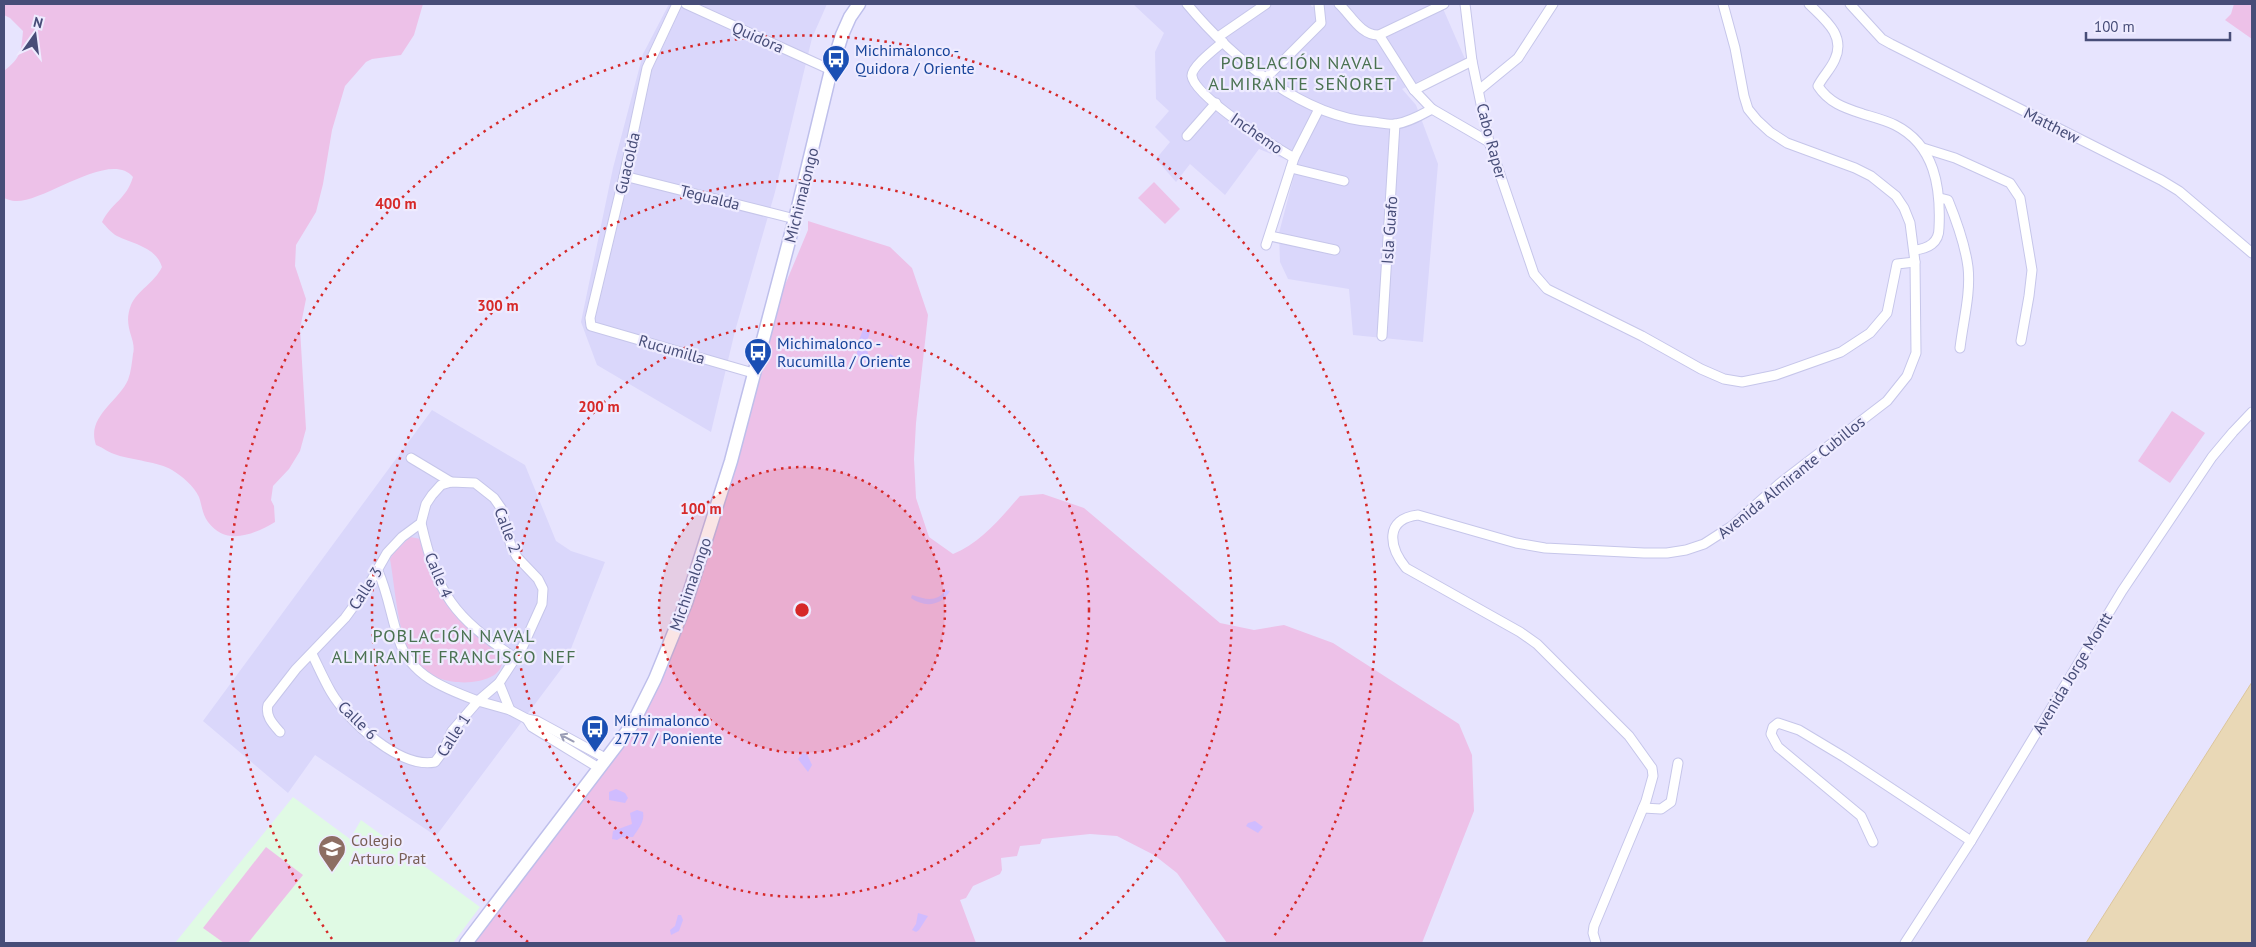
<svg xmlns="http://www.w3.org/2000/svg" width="2256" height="947" font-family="'PT Sans',sans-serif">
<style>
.residential{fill:#dad7fb}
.education{fill:#e0fae4}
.green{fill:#edc1e8}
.sand{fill:#d0bcff}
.water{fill:#e9d8b6;stroke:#dcc69c}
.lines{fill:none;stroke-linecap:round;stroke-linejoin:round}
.minor-casing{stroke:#c6c6ea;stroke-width:11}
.secondary-casing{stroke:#bebfeb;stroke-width:15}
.minor{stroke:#fff;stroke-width:9}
.secondary{stroke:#fff;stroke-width:12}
.oneway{stroke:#9a9db5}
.ring{fill:none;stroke:#d62828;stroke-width:2.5;stroke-dasharray:2.5 5}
.labels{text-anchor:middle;stroke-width:4.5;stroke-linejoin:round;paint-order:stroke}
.street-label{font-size:16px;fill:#474d78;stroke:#eeebff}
.transit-label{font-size:16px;fill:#164399;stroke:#eeebff;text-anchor:start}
.education-label{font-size:16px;fill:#785e54;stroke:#eeebff;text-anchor:start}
.neighbourhood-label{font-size:18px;letter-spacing:1px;fill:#4a7251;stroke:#eeebff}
.centre{fill:#d62828;stroke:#eeebff;stroke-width:2.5}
.ring-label{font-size:15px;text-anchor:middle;font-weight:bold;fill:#d62828;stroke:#eeebff;stroke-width:4.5;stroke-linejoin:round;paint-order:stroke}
</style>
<rect width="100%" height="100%" fill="#e7e4fe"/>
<g class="residential">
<polygon points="669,4 827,4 812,38 775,192 735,331 711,432 597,365 581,322 613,168 643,54"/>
<polygon points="1133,4 1310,4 1312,7 1318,4 1441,4 1465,59 1402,89 1416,105 1438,164 1423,342 1353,335 1349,289 1288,279 1280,262 1279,233 1297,164 1259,149 1225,195 1190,164 1176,182 1156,159 1170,142 1155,127 1169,111 1156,99 1155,52 1164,33"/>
<polygon points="432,410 525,465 556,541 571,551 605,562 565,664 436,836 315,755 288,793 203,721"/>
</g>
<polygon class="education" points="293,797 350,839 361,820 480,907 453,943 175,943"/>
<g class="green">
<path d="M4 4H423L414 35 401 55 372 59 366 62 345 86 332 130 323 184 316 212 296 245 295 266 306 299 300 329 306 429 300 451 289 469 273 486 271 500 274 506 275 522C253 535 226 546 208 522 202 514 202 505 199 497 194 486 182 476 172 470 159 462 132 460 117 455 109 453 104 448 96 445 86 417 118 402 128 380 131 372 132 362 133 354 137 339 122 328 131 305 137 291 155 282 162 267 156 247 133 244 117 236 111 233 106 226 102 222 112 202 126 200 133 177 110 149 44 203 15 201 12 201 7 199 4 198V71C21 57 21 53 23 31L10 18 4 15Z"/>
<polygon points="2234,4 2252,4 2252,39 2225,20 2231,14"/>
<polygon points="1154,182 1180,209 1165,224 1138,198"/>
<path d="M808 221 890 247 912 268 928 315 916 423 914 459 916 498 929 537 953 554C980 543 1000 519 1020 496L1043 494 1084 508 1220 623 1254 630 1284 625 1333 643 1459 724 1472 755 1474 811 1422 943H1227L1177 873 1154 855 1117 836 1090 834 1042 839 1040 844 1020 846 1017 856 1001 858 1002 870 1000 874 973 886 966 898 960 900 976 943H471L634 721 693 578 764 335 808 230Z"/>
<polygon points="2172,411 2205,433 2170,483 2138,461"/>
<path d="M410 537 421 539C435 593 453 619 498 652 520 684 441 696 415 662 398 641 395 586 390 559L393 553Z"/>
<polygon points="266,847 303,875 248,943 224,943 203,928"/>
</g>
<g class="sand">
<polygon points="868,329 870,332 866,345 869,358 866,362 857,355 857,345 863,330"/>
<polygon points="890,354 895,357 890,370 884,365"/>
<path d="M946 590 950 591C941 606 925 608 911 598L912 595C927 600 937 602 946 590Z"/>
<polygon points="803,753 807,754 812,765 808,772 798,759"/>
<polygon points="616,789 625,793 628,798 625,803 609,800 609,792"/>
<path d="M637 810 643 812C645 822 638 829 633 837H622L617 840 612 839 613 831 632 824 630 813Z"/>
<polygon points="1255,821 1263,827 1258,833 1246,826 1248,823"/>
<polygon points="918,913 928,916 919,930 916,932 912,930 916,924"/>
<polygon points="678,915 681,915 683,920 679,931 671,935 670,930 675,926"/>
</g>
<polygon class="water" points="2252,682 2252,943 2086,943"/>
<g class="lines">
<defs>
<g id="minor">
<polyline points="677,4 647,68 624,176 590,318 591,326 753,373"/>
<polyline points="686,4 831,70"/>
<path d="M1187 4C1231 57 1302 117 1373 122 1381 123 1389 125 1396 124 1409 122 1421 115 1432 109"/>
<path d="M1339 4C1351 15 1361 36 1379 35L1444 4"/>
<polyline points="1465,4 1472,61 1489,142 1534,274 1547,289 1642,336 1701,369 1724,379 1742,382 1776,375 1841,352 1870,333 1887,313 1897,264 1915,262"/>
<path d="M1809 4C1824 19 1846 35 1835 59 1831 69 1823 76 1818 86 1829 103 1845 108 1863 114 1873 117 1885 120 1895 125 1935 145 1941 188 1939 228 1939 243 1928 249 1914 250"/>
<polyline points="1850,4 1882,39 1891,44 2161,180 2179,191 2252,253"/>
<polyline points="1379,35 1414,90 1432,109 1489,142"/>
<polyline points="1218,37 1266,4"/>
<path d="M1223 42C1216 48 1191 67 1192 76 1194 96 1275 147 1294 158"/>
<polyline points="1266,78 1321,23 1319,4"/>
<polyline points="1414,90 1472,61"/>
<polyline points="1479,90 1518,58 1553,4"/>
<polyline points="1187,136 1216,103"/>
<polyline points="1923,148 1955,158 2010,183 2020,198 2032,270 2029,296 2021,341"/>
<polyline points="1291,168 1344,181"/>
<polyline points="624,176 795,219"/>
<path d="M1940 198 1948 200C1957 222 1965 244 1968 267 1971 293 1963 322 1960 348"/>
<polyline points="1270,236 1335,250"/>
<polyline points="1266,245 1294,158 1319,109"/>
<polyline points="1382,336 1395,124"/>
<polyline points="411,458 451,482"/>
<path d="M421 523C438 596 453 616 515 658"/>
<path d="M312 654C318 666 324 680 331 692 348 721 400 769 435 762L444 750 452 731 478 701 510 710 527 719 537 721 607 759"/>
<polyline points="499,683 510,710"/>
<polyline points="527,719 532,727 599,768"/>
<path d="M280 732C273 724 265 716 268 705L296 669 345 618 367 588 387 553 402 537 421 523 426 504 432 495 441 485 451 482 475 483 494 498 501 508 511 546 517 557 538 579 543 589 542 604 523 646 499 683 478 701C446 689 410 676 399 640 391 617 388 593 378 571"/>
<polyline points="1643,808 1661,809 1671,802 1678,763"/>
<polyline points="1873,842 1861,816 1778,747 1771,734 1773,727 1778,723 1799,730 1844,757 1971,841"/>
<path d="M1596 943 1593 933 1594 926 1646 801 1653 776 1652 768 1629 736 1537 644 1520 632 1406 568C1389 547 1384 519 1418 515L1516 543 1545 548 1644 553H1667L1686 550 1704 544 1732 526 1779 484 1887 401 1907 376 1916 353 1915 262 1910 223 1904 208 1896 196 1871 176 1855 168 1787 143 1770 132 1757 120 1748 109 1744 96 1735 48 1723 4"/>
<polyline points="1905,943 1971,841 2122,591 2212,457 2233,432 2252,412"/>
</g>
<polyline id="secondary" points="466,943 632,725 655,679 686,603 731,461 797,211 831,70 842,35 850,17 859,4"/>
</defs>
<use href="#minor" class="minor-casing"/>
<use href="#secondary" class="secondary-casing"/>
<use href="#minor" class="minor"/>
<use href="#secondary" class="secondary"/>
</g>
<defs><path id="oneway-shaft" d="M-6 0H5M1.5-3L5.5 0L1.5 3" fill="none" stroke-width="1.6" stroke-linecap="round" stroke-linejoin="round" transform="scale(1.25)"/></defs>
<use class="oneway" href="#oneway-shaft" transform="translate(567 738) rotate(-152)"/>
<circle cx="802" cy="610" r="143" fill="#d62828" fill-opacity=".12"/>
<g class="ring">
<circle cx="802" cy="610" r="143"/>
<circle cx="802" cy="610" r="287"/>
<path d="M528 942A430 430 0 1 1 1076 942"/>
<path d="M332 939A574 574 0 1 1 1272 939"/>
</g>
<defs>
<symbol id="bus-pin" viewBox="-11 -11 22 30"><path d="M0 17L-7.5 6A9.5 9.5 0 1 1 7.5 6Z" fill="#1a4fb4" stroke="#eeebff"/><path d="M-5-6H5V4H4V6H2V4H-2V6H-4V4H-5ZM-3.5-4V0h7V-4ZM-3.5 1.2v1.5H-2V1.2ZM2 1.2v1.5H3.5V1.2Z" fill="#fff"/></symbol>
<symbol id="school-pin" viewBox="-11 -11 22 30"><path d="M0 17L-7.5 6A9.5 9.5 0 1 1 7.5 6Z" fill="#8d6e63" stroke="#eeebff"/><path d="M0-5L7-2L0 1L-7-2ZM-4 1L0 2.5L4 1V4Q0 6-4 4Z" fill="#fff"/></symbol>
</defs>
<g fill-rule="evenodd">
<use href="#bus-pin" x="820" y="43" width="32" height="43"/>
<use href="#bus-pin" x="742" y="336" width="32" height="43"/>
<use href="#bus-pin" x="579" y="713" width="32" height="43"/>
<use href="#school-pin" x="316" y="833" width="32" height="43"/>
</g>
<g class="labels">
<g class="street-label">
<text transform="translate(758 37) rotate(24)" y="6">Quidora</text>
<text transform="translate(2052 125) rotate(27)" y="6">Matthew</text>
<text transform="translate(1257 133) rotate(35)" y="6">Inchemo</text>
<text transform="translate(1492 141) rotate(75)" y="6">Cabo Raper</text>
<text transform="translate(627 163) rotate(-77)" y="6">Guacolda</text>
<text transform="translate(801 195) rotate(-76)" y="6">Michimalongo</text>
<text transform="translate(710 197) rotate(14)" y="6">Tegualda</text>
<text transform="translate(1389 230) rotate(-86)" y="6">Isla Guafo</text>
<text transform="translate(672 349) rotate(16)" y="6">Rucumilla</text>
<text transform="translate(1791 477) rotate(-39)" y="6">Avenida Almirante Cubillos</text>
<text transform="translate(508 530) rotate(69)" y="6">Calle 2</text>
<text transform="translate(439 575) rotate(67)" y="6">Calle 4</text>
<text transform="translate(690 584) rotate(-71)" y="6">Michimalongo</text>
<text transform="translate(365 588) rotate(-57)" y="6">Calle 3</text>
<text transform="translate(2072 673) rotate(-59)" y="6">Avenida Jorge Montt</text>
<text transform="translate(358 720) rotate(44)" y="6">Calle 6</text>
<text transform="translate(453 735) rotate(-57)" y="6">Calle 1</text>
</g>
<g class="transit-label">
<text x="855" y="56">Michimalonco -<tspan x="855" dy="18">Quidora / Oriente</tspan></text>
<text x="777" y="349">Michimalonco -<tspan x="777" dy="18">Rucumilla / Oriente</tspan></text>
<text x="614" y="726">Michimalonco<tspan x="614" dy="18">2777 / Poniente</tspan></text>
</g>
<g class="education-label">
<text x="351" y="846">Colegio<tspan x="351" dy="18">Arturo Prat</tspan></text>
</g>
<g class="neighbourhood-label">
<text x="1302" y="69">POBLACIÓN NAVAL<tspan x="1302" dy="21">ALMIRANTE SEÑORET</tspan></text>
<text x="454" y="642">POBLACIÓN NAVAL<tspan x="454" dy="21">ALMIRANTE FRANCISCO NEF</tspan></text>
</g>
</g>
<circle cx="802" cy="610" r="8" class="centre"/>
<g class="ring-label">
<text x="396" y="209">400 m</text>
<text x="498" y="311">300 m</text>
<text x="599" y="412">200 m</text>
<text x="701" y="514">100 m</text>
</g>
<rect width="2256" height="947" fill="none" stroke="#474d78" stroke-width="10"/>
<g transform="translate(35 35) rotate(14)" stroke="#eeebff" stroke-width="4" paint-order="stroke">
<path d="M0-4L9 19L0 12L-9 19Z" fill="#474d78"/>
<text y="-8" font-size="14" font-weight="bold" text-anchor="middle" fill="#474d78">N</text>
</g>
<path d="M2086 32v8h144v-8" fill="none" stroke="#474d78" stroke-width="2.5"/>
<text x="2094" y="32" font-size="15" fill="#474d78" stroke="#eeebff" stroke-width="4" paint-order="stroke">100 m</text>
</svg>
